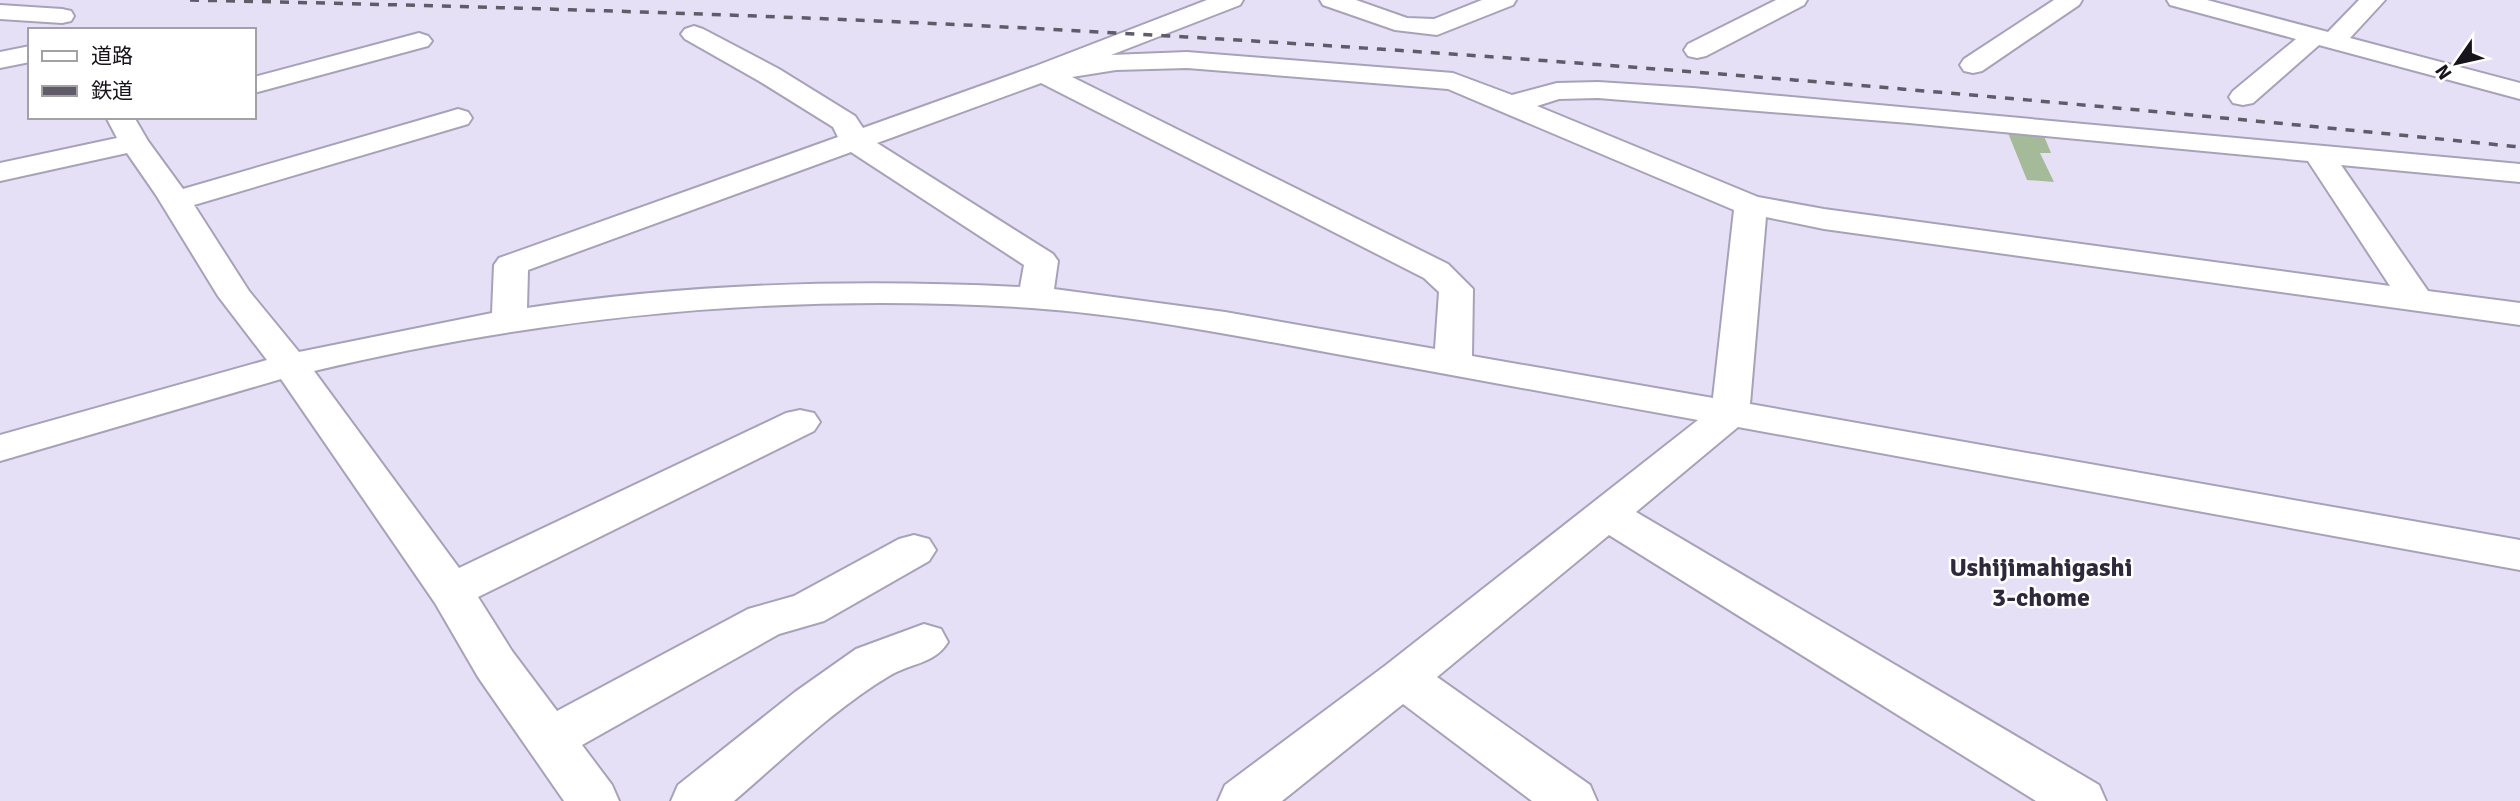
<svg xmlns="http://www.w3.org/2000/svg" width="2520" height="801" font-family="Signika,'Noto Sans JP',sans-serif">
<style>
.green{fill:#a4ba99}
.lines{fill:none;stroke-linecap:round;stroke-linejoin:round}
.minor-casing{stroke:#a8a2b8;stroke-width:4}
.minor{fill:#fff;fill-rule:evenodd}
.rail{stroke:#5f5b69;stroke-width:3.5;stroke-dasharray:9 9;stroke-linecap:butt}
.labels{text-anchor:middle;stroke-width:5;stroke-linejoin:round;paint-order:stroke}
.neighbourhood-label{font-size:26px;font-weight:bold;fill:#2f2a3b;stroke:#fff}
</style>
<rect width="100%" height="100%" fill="#e6e0f7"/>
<polygon class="green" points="2008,133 2044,136 2051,153 2040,153 2054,182 2027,180"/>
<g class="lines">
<defs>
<g id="minor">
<path d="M1207 0H1243L1240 5 1111 55 1187 52 1453 73 1512 95 1557 83 1598 82 1693 88 2520 164V182L2341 165 2428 291 2520 303V325L1824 229 1766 217 1750 404 2520 540V570L1738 427 1636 512 2099 785 2106 801H2036L1609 535 1437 677 1590 785 1597 801H1532L1403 704 1282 801H1218L1225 785 1386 665 1698 420C1575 398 1453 375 1331 353 1232 335 1132 315 1032 308 791 292 548 315 314 371L459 568 786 413 800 410 814 413 820 422 814 431 478 597 512 651 557 711 748 609 794 596 899 539 914 535 929 539 936 550 929 561 824 621 779 634 582 745 612 785 619 801H564L478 677 435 603 281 379 0 461V435L267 360 218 296 156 195 127 153 0 181V163L117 138 106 117H134L148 141 183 189 448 112 458 109 468 112 472 118 468 124 194 205 249 291 299 352 492 313 494 265 499 258 838 137 833 127 759 81 685 39 681 34 685 29 694 26 703 29 779 69 855 116 863 128 1033 67ZM1187 68 1448 89 1734 210 1713 398 1472 356 1473 289 1448 264 1072 77 1116 70ZM1041 83 1424 278 1439 292 1435 349 1225 312 1054 289 1058 261 1053 254 877 143ZM1598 98 1909 123 2308 161 2390 286 1824 209 1758 197 1537 106 1559 99ZM851 152 1024 265 1020 287C855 279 690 283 527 308L528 270Z"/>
<polygon points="1320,0 1356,0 1407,18 1434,19 1482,0 1516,0 1513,5 1437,35 1395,30 1323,5"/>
<polygon points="1776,0 1807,0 1804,5 1706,56 1697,58 1688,56 1684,50 1688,44"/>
<polygon points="2054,0 2082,0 2079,5 1982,71 1973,73 1964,71 1960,65 1964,59"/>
<polygon points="2167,0 2207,0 2328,32 2359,0 2385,0 2350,38 2520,83 2520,99 2319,45 2253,103 2243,105 2233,103 2229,97 2233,91 2296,39 2170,5"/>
<polygon points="0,5 62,9 71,11 74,16 71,21 62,23 0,19"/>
<polygon points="419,33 428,36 432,41 428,46 254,93 254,77"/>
<polygon points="30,46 30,62 0,68 0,52"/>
<path d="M924 624 941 629 948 642C935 664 910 663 889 676 835 708 782 760 734 801H671L678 785 795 692 856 649Z"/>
</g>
</defs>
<use href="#minor" class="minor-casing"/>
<use href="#minor" class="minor"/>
<path class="rail" d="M190 0C511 7 831 16 1152 35 1609 61 2065 101 2520 147"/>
</g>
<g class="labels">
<g class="neighbourhood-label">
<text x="2041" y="576">Ushijimahigashi<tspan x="2041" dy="30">3-chome</tspan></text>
</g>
</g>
<rect x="28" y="28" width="228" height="91" fill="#ffffff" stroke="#a2a1a4" stroke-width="2"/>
<rect x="42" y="51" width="35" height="10" fill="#ffffff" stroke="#a2a1a4" stroke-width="2"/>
<text x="91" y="63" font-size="21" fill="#17141c">道路</text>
<rect x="42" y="86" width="35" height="10" fill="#5f5b69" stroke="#a2a1a4" stroke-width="2"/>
<text x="91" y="98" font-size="21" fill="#17141c">鉄道</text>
<g transform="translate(2457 63) rotate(236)" stroke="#ffffff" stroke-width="5" paint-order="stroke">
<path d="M0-5L12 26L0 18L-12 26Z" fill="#17141c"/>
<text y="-10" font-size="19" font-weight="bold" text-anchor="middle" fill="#17141c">N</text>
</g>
</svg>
